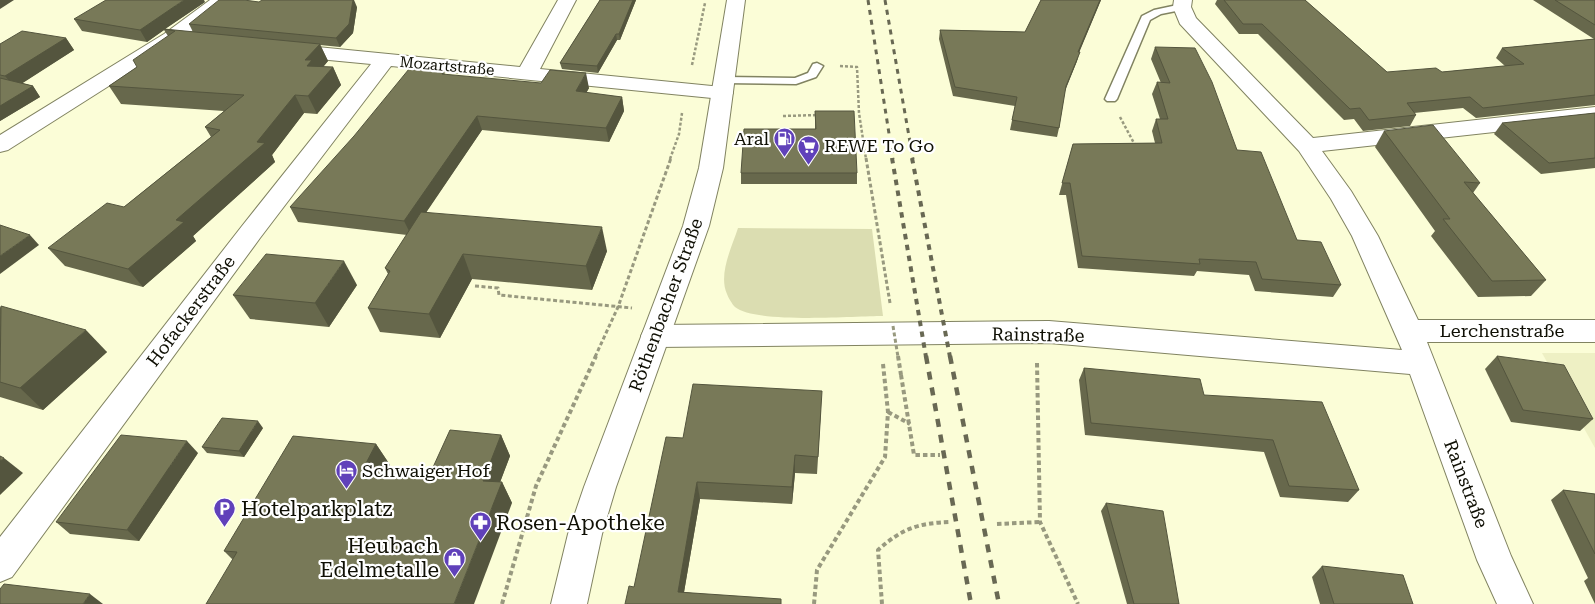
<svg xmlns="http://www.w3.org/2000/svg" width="1595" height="604" font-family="'Roboto Serif',serif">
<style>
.built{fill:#eef0c4}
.green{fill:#dbddb1}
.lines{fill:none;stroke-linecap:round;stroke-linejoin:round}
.service-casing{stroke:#818361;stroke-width:3}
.minor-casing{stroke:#818361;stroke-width:2}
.secondary-casing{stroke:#818361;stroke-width:2}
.path-far2{stroke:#98997f;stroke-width:2.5;stroke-dasharray:3 2;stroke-linecap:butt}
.path-far1{stroke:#98997f;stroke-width:3;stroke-dasharray:4 2.5;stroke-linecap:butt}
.path{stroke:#98997f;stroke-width:4;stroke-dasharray:4.5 3;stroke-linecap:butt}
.service{fill:#fff;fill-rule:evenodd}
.minor{fill:#fff;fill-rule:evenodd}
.secondary{fill:#fff;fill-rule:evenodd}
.rail-far2{stroke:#686853;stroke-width:3;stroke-dasharray:5 5;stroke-linecap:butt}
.rail-far1{stroke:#686853;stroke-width:4;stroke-dasharray:5.5 5.5;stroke-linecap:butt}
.rail{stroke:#686853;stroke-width:4.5;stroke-dasharray:8 8;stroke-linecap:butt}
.path-bridge-far1{stroke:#98997f;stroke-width:3;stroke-dasharray:4 2.5;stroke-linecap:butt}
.path-bridge{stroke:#98997f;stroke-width:4;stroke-dasharray:4.5 3;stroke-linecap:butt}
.wall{fill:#67684c}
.shaded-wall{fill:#54553e}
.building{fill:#787958;stroke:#54553e}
.labels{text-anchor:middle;stroke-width:4.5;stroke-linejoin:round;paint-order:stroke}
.far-street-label{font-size:15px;fill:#0f0f04;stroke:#fff}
.poi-label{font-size:18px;fill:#0f0f04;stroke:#fff;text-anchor:start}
.street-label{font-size:18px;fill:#0f0f04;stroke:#fff}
.near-poi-label{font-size:21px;fill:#0f0f04;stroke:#fff;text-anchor:start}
</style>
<rect width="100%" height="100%" fill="#fbfdd7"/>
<polygon class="built" points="1542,353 1595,353 1595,448"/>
<path class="green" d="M738 228 872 229 883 316C854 316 756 324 735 307 732 304 728 297 727 294 718 274 732 247 738 228Z"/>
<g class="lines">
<defs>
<g id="service">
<polygon points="1182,4 1186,5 1187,7 1186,9 1161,14 1150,20 1117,99 1115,101 1107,101 1105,99 1142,16 1154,10"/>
<polygon points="817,63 823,66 816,77 796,84 724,83 718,80 724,77 795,78 808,73 813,64"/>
</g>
<g id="minor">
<polygon points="210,0 231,0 178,42 8,150 0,152 0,135 164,34"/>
<polygon points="558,0 576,0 540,69 722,87 730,88 733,93 730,98 722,99 391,66 260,238 12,577 0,582 0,537 242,226 371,64 287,56 280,54 277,50 280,46 287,44 520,67"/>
<polygon points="1174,0 1192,0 1191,7 1196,18 1313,138 1595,107 1595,121 1322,151 1351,191 1378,236 1418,320 1595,320 1595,342 1427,342 1511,556 1533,604 1497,604 1477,560 1410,374 1049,343 655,347 645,344 641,336 645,328 655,325 1049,321 1402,350 1352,236 1331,199 1299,151 1180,24 1173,7"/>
</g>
<polygon id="secondary" points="727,0 745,0 723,168 709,226 616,487 602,534 587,604 551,604 568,534 584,487 683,226 699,168"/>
</defs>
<use href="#service" class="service-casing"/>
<use href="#minor" class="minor-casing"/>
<use href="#secondary" class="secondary-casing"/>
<g class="path-far2">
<polyline points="692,65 705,3"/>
<polyline points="840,66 857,67 859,113 866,159"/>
<polyline points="783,116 818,115"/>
<polyline points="1120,117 1135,145"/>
<polyline points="670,159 679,134 682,113"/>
</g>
<g class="path-far1">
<polyline points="866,158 890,303"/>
<polyline points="475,286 498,288 499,295 632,308"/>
<polyline points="595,357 618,307 671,158"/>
</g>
<g class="path">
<polyline points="1037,363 1040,522 1078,604"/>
<polyline points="901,375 914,455 940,455"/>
<polyline points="888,412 910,424"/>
<polyline points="997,524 1040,522"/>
<polyline points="502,604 536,486 596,356"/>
<polyline points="814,604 817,570 885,457 888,412 883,364"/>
<path d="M882 604 878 550C903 528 918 523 951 522"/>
</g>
<use href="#service" class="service"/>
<use href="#minor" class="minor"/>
<use href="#secondary" class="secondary"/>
<g class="rail-far2">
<polyline points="868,0 893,159"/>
<polyline points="885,0 913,159"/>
</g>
<g class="rail-far1">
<polyline points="892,158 926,357"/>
<polyline points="912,158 950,357"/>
</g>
<g class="rail">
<polyline points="926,356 971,604"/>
<polyline points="950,356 999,604"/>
</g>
<polyline class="path-bridge-far1" points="893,326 898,357"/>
<polyline class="path-bridge" points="898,356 901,375"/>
</g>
<g class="wall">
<polygon points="600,0 636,0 620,40 617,40 598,73 562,69 560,63"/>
<polygon points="1041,0 1101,0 1079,52 1077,61 1065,91 1059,128 1057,137 1010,130 1015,106 953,96 939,39 940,30 1025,32"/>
<polygon points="1217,0 1305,0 1387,72 1442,72 1505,66 1496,58 1502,48 1594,39 1533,0 1595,0 1595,105 1476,118 1463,108 1414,113 1416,115 1410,126 1363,131 1354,119 1344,120 1258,34 1239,34 1215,4"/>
<polygon points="205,2 165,29 193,32 189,24 259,2 357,7 353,33 340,47 320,45 328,61 323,67 333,67 341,85 317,114 304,113 272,155 275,162 193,236 196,241 143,287 65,266 48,248 124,207 211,137 205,127 224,111 121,104 109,86 137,67 168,36 164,30 147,42 82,31 74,19"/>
<polygon points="66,38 74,50 22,83 33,86 40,97 0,121 0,44"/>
<polygon points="1155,47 1237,150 1297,240 1341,285 1333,297 1255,291 1249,275 1197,271 1194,276 1078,268 1066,195 1059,195 1073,144 1155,143 1152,131 1156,119 1160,119 1152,94 1157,82 1161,83 1151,59"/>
<polygon points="444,71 445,75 589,88 586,93 622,97 624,111 609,142 482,130 426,212 607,251 592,290 472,279 440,338 380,332 368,308 388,274 385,268 407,235 298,222 290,207"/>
<polygon points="815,111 857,173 857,184 741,184 741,173 815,129"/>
<polygon points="1595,113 1595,168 1541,174 1494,134 1502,123"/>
<polygon points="1384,131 1480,183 1473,193 1546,280 1531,296 1478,297 1431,236 1435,231 1375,147"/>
<polygon points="357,285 329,327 250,319 233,295"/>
<polygon points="0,307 107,352 43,410 0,397"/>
<polygon points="1497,356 1593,419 1580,431 1511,422 1485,369"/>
<polygon points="1084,368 1204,395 1359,490 1348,502 1280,497 1264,452 1085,435 1079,380"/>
<polygon points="821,410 817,474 795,473 792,504 700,499 684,592 781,604 634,587 683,438"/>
<polygon points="263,428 244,457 207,453 202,447"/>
<polygon points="501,435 510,456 500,482 502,482 512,503 232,559 224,551 376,444 390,465 387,471 429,476"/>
<polygon points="198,453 139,541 70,534 56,522"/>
<polygon points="1563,490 1595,494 1595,604 1584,581 1588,578 1551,500"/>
<polygon points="1106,503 1179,604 1127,604 1101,511"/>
<polygon points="1322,566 1413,604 1320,604 1312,577"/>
</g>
<g class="shaded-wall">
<polygon points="0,0 14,0 0,9"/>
<polygon points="184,0 204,0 205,2 165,29 164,29 164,30 147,42 140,30"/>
<polygon points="353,0 354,0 357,7 353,33 340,47 336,38"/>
<polygon points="633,0 636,0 620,40 619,34"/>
<polygon points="1100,0 1101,0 1076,60 1078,52"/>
<polygon points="616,34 617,40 598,73 597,66"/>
<polygon points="66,38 74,50 15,88 5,76"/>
<polygon points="320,44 328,61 318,73 315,84 305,60"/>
<polygon points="1080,52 1077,61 1063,95 1066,86"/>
<polygon points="333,67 341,85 317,114 308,96"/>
<polygon points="586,73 589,88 579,106 576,91"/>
<polygon points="33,86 40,97 0,121 0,106"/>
<polygon points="295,95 304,113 272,155 275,162 193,236 196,241 143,287 128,269 176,220 257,142"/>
<polygon points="622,97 624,111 609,142 606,128"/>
<polygon points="477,116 482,130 411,235 404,221"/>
<polygon points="602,227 607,251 592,290 586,266"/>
<polygon points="30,235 39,245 0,274 0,256"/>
<polygon points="463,254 472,279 440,338 429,314"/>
<polygon points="344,261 357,285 329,327 315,303"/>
<polygon points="86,330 107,352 43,410 20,388"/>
<polygon points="258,421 263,428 244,457 239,451"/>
<polygon points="501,435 510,456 493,501 483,481"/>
<polygon points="187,441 198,453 139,541 127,530"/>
<polygon points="376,444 390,465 377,490 363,469"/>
<polygon points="795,455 795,473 792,504 792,487"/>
<polygon points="4,458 23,473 0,495 0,461"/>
<polygon points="502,482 512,503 474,604 454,604"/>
<polygon points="697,482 700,499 682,604 678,592"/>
<polygon points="90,594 103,604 83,604"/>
</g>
<g class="building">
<polygon points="106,0 184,0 140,30 74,19"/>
<polygon points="219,0 244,0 259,2 262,0 353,0 349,24 336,38 189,24"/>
<polygon points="600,0 633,0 619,34 616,34 597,66 560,63"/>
<polygon points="1041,0 1100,0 1078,52 1080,52 1066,86 1059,128 1012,120 1017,97 955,87 940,30 1025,32"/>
<polygon points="1224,0 1305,0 1387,72 1436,68 1442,72 1524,64 1502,48 1595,39 1595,95 1483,108 1470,97 1407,103 1416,115 1369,120 1360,108 1350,109 1262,24 1243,24"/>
<polygon points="1555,0 1595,0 1595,25"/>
<polygon points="164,29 320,44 305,60 312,60 307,66 333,67 308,96 295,95 257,142 265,143 176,220 184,222 128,269 48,248 107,203 124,207 220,130 205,127 244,95 109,86 137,67 133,60 175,31"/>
<polygon points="22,31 66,38 5,76 0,75 0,44"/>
<polygon points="1155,47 1195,48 1212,82 1237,150 1261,152 1297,240 1321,242 1341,285 1262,279 1256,262 1199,259 1200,264 1082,256 1070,183 1062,183 1073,144 1162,143 1156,119 1168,119 1157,82 1170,83"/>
<polygon points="409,69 444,71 442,74 541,83 550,70 586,73 576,91 622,97 606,128 477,116 404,221 290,207 354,136"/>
<polygon points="0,78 33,86 0,106"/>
<polygon points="815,111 854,111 857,173 741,173 744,129 816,129"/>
<polygon points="1595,113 1595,158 1549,163 1502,123"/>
<polygon points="1433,125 1480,183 1464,182 1546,280 1492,281 1443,219 1450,219 1384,131"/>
<polygon points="421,212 602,227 586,266 463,254 429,314 368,308 390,271 385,268"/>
<polygon points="0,225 30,235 0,256"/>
<polygon points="266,254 344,261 315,303 233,295"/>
<polygon points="1,306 86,330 20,388 0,382"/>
<polygon points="1497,356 1564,365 1593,419 1523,410"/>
<polygon points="1084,368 1200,379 1204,395 1322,402 1359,490 1289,486 1273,440 1091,423"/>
<polygon points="693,384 822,391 818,457 795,455 792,487 697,482 678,592 781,599 781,604 625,604 629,586 634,587 666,437 683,438"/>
<polygon points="222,418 258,421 239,451 202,447"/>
<polygon points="450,430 501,435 483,481 502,482 454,604 206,604 237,552 224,551 293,436 376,444 363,469 429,476"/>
<polygon points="121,435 187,441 127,530 56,522"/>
<polygon points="0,456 4,458 0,461"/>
<polygon points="1563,490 1595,494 1595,554"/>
<polygon points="1106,503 1163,511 1179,604 1134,604"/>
<polygon points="1322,566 1403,575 1413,604 1334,604"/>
<polygon points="4,584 90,594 83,604 0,604 0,589"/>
</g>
<defs>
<symbol id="fuel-pin" viewBox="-11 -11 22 30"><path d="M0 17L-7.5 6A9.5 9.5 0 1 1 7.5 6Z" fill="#6041ba" stroke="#fff"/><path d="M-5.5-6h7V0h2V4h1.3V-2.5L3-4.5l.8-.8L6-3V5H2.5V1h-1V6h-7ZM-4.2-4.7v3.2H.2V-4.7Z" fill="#fff"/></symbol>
<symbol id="supermarket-pin" viewBox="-11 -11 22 30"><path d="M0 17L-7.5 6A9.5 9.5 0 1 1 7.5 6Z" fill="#6041ba" stroke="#fff"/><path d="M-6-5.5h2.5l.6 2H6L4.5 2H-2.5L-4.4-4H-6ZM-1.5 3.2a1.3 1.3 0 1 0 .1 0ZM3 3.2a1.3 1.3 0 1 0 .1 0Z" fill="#fff"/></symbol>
<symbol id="hotel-pin" viewBox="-11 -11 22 30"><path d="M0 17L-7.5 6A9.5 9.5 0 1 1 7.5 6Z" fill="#6041ba" stroke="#fff"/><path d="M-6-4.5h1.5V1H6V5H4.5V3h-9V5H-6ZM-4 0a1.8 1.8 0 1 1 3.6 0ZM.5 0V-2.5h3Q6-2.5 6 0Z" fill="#fff"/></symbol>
<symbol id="parking-pin" viewBox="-11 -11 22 30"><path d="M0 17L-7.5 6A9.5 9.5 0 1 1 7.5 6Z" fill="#6041ba" stroke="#fff"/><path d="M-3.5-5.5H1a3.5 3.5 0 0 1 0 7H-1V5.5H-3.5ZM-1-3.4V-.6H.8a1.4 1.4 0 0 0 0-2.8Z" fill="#fff"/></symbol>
<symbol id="pharmacy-pin" viewBox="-11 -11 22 30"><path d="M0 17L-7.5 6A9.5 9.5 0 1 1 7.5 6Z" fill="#6041ba" stroke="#fff"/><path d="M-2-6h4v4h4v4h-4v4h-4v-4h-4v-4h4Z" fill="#fff"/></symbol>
<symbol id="shop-pin" viewBox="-11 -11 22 30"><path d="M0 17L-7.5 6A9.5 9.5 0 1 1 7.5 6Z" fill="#6041ba" stroke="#fff"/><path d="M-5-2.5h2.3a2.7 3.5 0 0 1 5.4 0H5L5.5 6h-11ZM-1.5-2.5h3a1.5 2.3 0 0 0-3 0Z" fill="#fff"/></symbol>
</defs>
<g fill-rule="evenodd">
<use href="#fuel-pin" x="772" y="126" width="25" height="34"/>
<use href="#supermarket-pin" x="796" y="134" width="25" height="34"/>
<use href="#hotel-pin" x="334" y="458" width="25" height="34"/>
<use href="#parking-pin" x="212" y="496" width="25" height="34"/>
<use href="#pharmacy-pin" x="468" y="510" width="25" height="34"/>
<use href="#shop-pin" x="442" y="546" width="25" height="34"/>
</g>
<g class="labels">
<g class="far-street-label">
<text transform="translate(447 66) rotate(5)" y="5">Mozartstraße</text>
</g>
<g class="poi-label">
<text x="769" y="145" text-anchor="end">Aral</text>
<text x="824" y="152">REWE To Go</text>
<text x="362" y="477">Schwaiger Hof</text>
</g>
<g class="street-label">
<text transform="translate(666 305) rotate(-70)" y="6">Röthenbacher Straße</text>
<text transform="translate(191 311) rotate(-53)" y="6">Hofackerstraße</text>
<text x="1502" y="337">Lerchenstraße</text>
<text transform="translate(1038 335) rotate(1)" y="6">Rainstraße</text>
<text transform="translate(1466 484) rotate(69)" y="6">Rainstraße</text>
</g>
<g class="near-poi-label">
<text x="241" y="516">Hotelparkplatz</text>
<text x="496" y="530">Rosen-Apotheke</text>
<text x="439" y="553" text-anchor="end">Heubach<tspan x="439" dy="24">Edelmetalle</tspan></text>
</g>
</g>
</svg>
